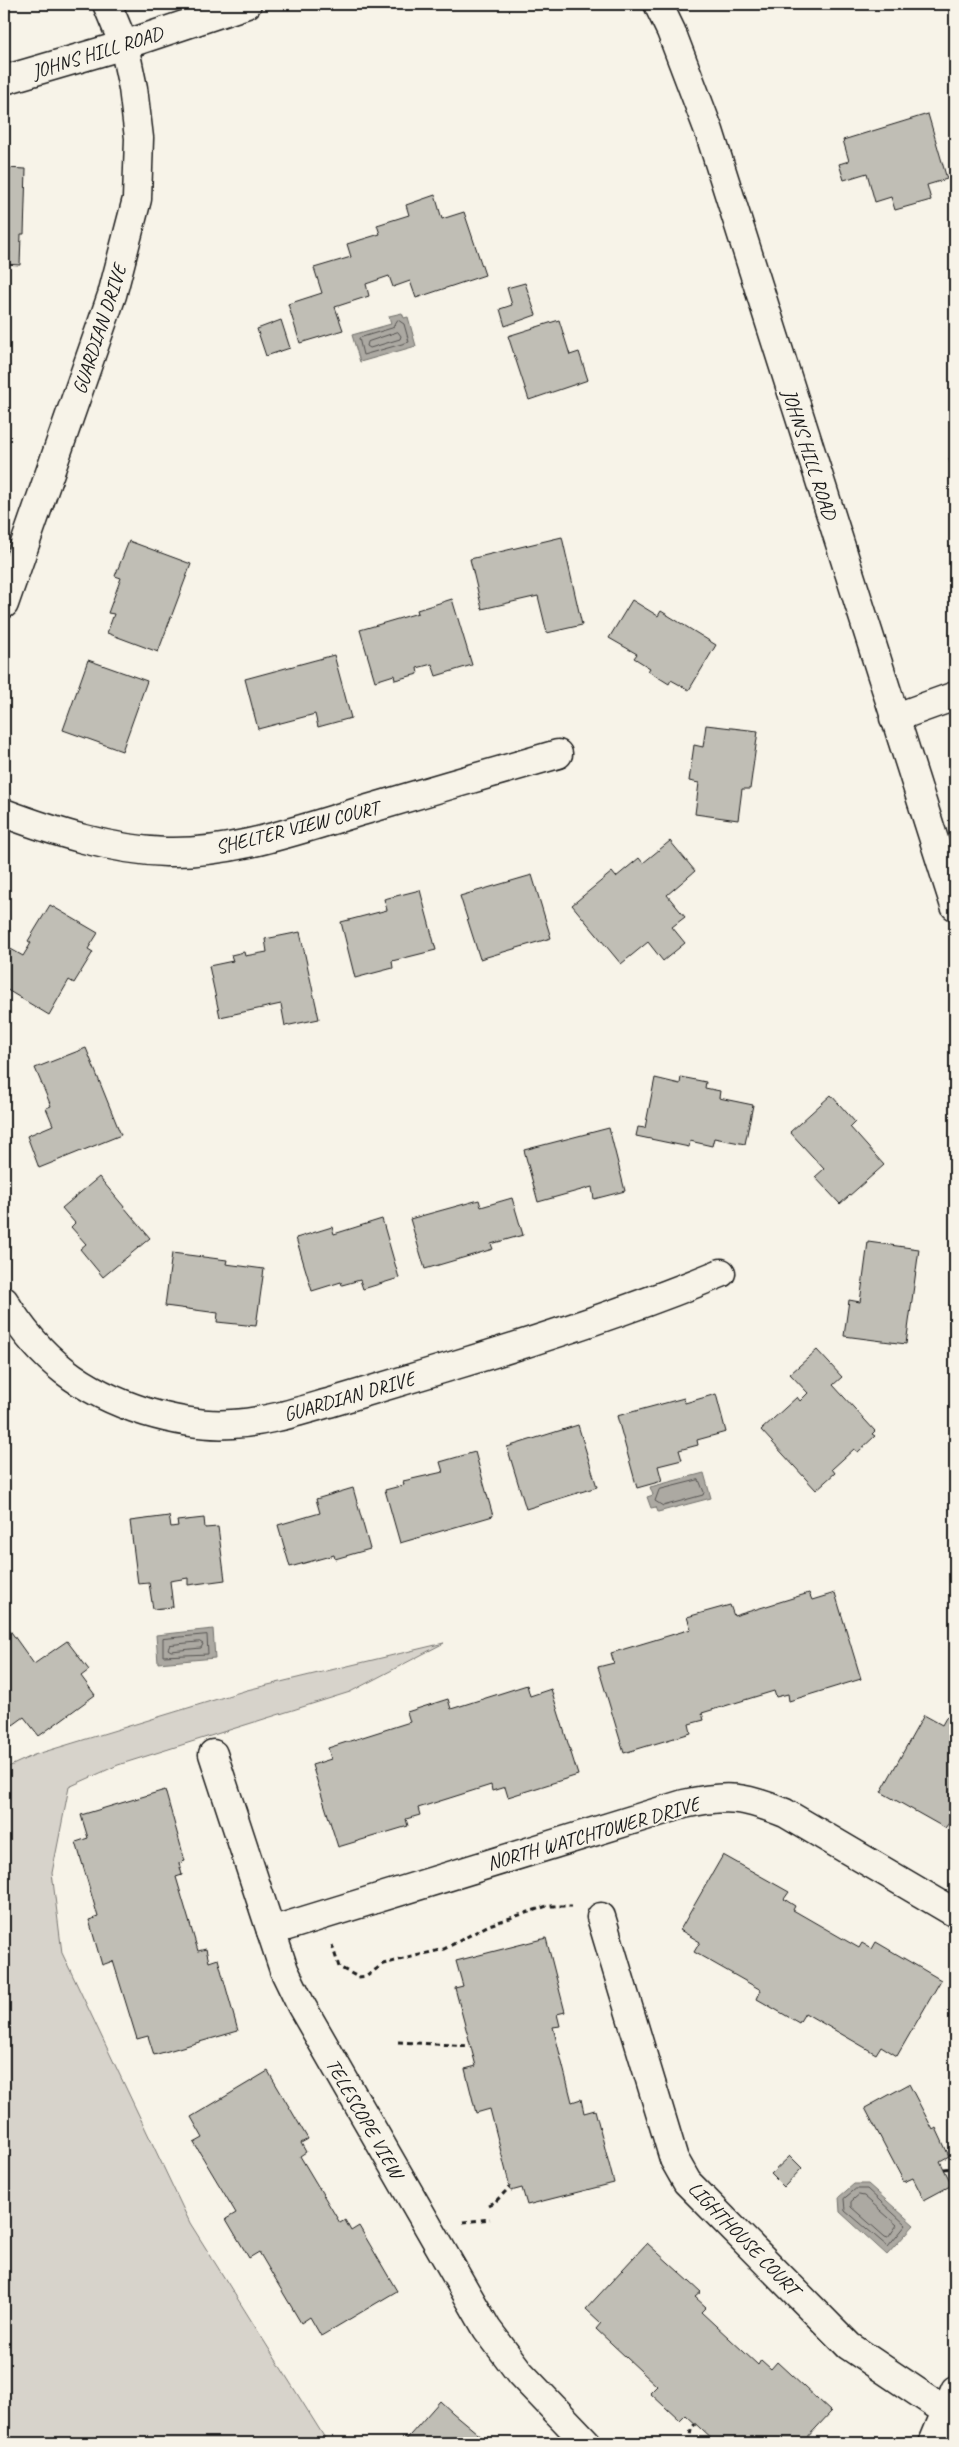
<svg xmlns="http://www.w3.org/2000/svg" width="959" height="2447" font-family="Caveat,sans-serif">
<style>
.green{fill:#d7d3cb;stroke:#7a7874}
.water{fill:#aca9a2;stroke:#72716c}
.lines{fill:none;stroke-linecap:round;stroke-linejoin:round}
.shore{stroke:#565452;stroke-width:1}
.building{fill:#c0beb5;stroke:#1c1c1c}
.minor-casing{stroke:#1c1c1c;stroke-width:31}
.major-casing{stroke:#1c1c1c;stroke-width:31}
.path{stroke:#1c1c1c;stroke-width:3;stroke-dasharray:5 4;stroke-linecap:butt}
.minor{stroke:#f7f3e8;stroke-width:28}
.major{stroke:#f7f3e8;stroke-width:28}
.labels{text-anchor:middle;stroke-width:4;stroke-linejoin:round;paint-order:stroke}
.street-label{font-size:20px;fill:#1c1c1c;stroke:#f7f3e8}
</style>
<rect width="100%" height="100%" fill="#f7f3e8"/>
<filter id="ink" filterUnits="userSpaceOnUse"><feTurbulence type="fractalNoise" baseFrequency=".02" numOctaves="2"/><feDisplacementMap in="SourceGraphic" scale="10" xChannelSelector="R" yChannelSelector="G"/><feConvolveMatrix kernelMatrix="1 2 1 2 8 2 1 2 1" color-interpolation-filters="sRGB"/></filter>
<g filter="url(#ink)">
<polygon class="green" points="444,1643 350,1692 118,1765 69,1787 52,1873 62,1953 190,2223 328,2443 4,2443 4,1769 34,1755 247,1690"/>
<g class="water">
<polygon points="402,313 404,318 408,317 416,346 360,362 352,335 391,324 389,316"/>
<polygon points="704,1473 711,1498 658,1512 656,1507 651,1508 647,1497 653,1495 650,1487"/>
<polygon points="213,1629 215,1658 158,1663 156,1635"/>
<polygon points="854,2184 868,2184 914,2225 887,2255 840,2212 839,2197"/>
</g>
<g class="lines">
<g class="shore">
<polygon points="398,320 404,324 409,342 363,355 359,338 392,328"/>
<polygon points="398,332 401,336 400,339 370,348 367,346 368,342"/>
<polygon points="699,1480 704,1492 703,1495 663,1506 655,1501 659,1490"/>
<polygon points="207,1635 208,1654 163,1656 163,1639"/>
<polygon points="200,1642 203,1644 201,1648 171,1651 168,1649 170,1645"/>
<polygon points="856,2189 867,2189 906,2225 888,2247 845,2210 844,2199"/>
<polygon points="859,2195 864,2196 897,2225 888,2238 885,2237 851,2207 851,2202"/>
</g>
</g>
<g class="building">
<polygon points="928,114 947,179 927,185 931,200 895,210 891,197 875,202 867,173 844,180 839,164 849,161 843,140"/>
<polygon points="4,168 26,169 24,234 21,234 20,265 4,264"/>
<polygon points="435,195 442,219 464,212 485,275 416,298 410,281 393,287 389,276 366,284 369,296 335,307 343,330 300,343 288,304 322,293 314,268 351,257 347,244 380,234 377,225 409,215 406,205"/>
<polygon points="525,283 536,315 505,326 500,309 512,305 507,288"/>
<polygon points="281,320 290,348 266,356 257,329"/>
<polygon points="559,320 570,355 579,352 588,380 529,400 508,336"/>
<polygon points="955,457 955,478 949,459"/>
<polygon points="562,537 582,625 547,633 538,596 482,609 470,559"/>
<polygon points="129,541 191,564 158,652 107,633 114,614 108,613 121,578 115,576"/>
<polygon points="452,599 472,665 436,676 432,664 417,668 418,674 395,680 394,675 375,681 360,630 418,613 417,610"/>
<polygon points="632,600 658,616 661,611 716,645 689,690 671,680 669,684 648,671 650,668 634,658 637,654 609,638"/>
<polygon points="334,655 351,718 318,727 315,714 258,729 245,679"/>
<polygon points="88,660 147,681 122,751 63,730"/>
<polygon points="706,725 758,731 750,789 742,789 738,820 695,814 699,783 689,781 694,745 703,747"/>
<polygon points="670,841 695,871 667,895 685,917 672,927 685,943 663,961 648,942 621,964 572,905 612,872 616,877 639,858 643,863"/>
<polygon points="532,875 551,938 480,959 460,896"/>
<polygon points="420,890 436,950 392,961 393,968 355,978 341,922 387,910 384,899"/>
<polygon points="50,905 98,933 88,949 93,952 74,983 69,980 49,1015 4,988 4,956 9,948 23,956 31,943 28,941"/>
<polygon points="300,932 319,1019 285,1026 281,1004 220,1017 209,966 233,961 231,955 244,952 245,956 267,952 265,939"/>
<polygon points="86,1048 121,1135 39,1168 27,1136 53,1125 46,1108 51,1106 35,1068"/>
<polygon points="681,1077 706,1082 705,1088 720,1091 719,1098 753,1105 745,1144 714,1138 712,1146 690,1141 689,1147 636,1136 638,1127 645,1128 655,1078 680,1084"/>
<polygon points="831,1095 855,1122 850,1127 884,1165 840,1204 815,1177 824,1169 790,1132"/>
<polygon points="609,1128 625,1191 594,1199 592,1187 538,1202 524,1150"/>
<polygon points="99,1177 150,1238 103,1277 80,1249 86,1244 71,1227 75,1223 62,1208"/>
<polygon points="512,1198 523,1235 491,1244 493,1249 425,1269 410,1219 479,1200 481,1207"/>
<polygon points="382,1219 399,1278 363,1289 360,1280 342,1285 341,1282 312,1291 296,1238 332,1227 334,1234"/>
<polygon points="868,1242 919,1249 906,1344 844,1336 849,1300 860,1302"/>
<polygon points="172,1253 227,1260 226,1264 264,1269 256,1326 217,1322 218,1313 165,1306"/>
<polygon points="817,1350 842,1377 833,1385 875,1431 872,1434 875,1436 858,1452 854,1449 832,1469 835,1473 816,1490 761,1430 797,1397 800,1401 808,1393 790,1374"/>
<polygon points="716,1394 726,1432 697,1440 698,1445 679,1450 682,1460 658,1466 662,1481 637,1488 617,1416 684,1398 685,1403"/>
<polygon points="578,1425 597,1487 526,1509 507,1447"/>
<polygon points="475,1452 493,1516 400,1543 385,1490 404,1485 403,1481 443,1472 440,1462"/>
<polygon points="353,1488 370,1549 335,1559 334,1555 290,1567 278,1525 320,1513 316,1499"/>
<polygon points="169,1516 171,1527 178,1526 177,1521 204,1518 205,1528 218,1527 225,1580 188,1585 188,1578 170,1581 173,1607 153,1609 149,1583 138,1584 130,1521"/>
<polygon points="809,1593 812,1600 835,1593 861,1679 789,1701 788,1694 776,1697 774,1691 702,1713 704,1720 689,1724 691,1733 624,1753 598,1667 614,1663 611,1653 691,1629 687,1617 730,1605 734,1616"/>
<polygon points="4,1622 34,1664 67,1641 89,1670 81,1676 95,1695 39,1736 24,1717 13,1725 4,1712"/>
<polygon points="527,1685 530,1696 551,1689 578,1775 508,1797 505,1787 492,1791 491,1785 418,1808 420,1815 406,1819 408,1826 338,1847 312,1765 331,1759 328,1748 410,1722 407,1712 448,1699 451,1709"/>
<polygon points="924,1715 942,1725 947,1716 955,1721 955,1826 949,1823 945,1828 881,1792"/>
<polygon points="165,1790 185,1861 179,1863 182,1875 176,1877 198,1951 206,1949 209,1962 218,1959 238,2031 154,2055 148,2036 137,2039 113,1961 102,1965 89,1920 98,1917 76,1842 88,1838 81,1815"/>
<polygon points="723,1855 789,1892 784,1899 795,1906 793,1910 859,1948 862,1943 872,1949 876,1942 941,1980 897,2056 881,2046 876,2054 805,2013 799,2023 757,1999 761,1990 694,1952 700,1942 680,1930"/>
<polygon points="546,1938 565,2012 557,2014 560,2026 553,2027 572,2102 581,2099 584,2113 595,2110 614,2183 527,2205 522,2188 511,2191 490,2109 476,2113 465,2069 476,2066 455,1988 463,1986 456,1961"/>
<polygon points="268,2071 308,2139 301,2143 306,2152 300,2156 340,2223 345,2220 351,2231 359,2226 397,2291 321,2336 310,2317 301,2323 259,2252 249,2258 226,2219 236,2213 194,2143 203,2138 191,2117"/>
<polygon points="909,2084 933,2130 936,2128 949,2156 940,2161 952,2185 924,2200 913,2178 904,2182 865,2108"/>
<polygon points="790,2156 802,2168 784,2187 771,2174"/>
<polygon points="647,2243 701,2292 695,2297 706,2307 701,2312 758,2365 761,2360 771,2369 777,2362 831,2412 802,2443 716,2443 686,2415 680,2421 650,2393 657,2386 596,2329 601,2323 586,2309"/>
<polygon points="440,2401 453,2413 489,2443 403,2443"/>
</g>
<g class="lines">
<defs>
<g id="minor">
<polyline points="4,604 112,295 137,199 139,138 133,88 124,45 107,4"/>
<polyline points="894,718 955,696"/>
<path d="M4 813C55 832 111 850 166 852 234 854 300 829 365 810 429 791 494 772 558 754"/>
<path d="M4 1301C39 1359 82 1392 146 1412 173 1420 203 1426 232 1424 266 1422 300 1411 332 1402 368 1391 405 1380 442 1369 536 1341 629 1311 721 1273"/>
<polyline points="213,1754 271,1931 284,1970 301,2005 487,2329 520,2373 587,2443"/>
<polyline points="601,1917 674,2159 687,2182 849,2346 947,2412"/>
<path d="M271 1931 684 1804C728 1794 745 1797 785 1813L955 1913"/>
<polyline points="933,2443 955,2390"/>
</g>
<g id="major">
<polyline points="658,4 671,31 709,131 955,906"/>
<polyline points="4,80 124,45 247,4"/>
</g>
</defs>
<use href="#minor" class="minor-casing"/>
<use href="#major" class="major-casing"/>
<g class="path">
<polyline points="332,1945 339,1967 358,1977 367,1976 383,1964 444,1949 489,1925 547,1906 572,1906"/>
<polyline points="398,2042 471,2046"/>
<polyline points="944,2169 955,2168"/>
<polyline points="488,2205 496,2201 510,2187"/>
<polyline points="463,2222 490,2219"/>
<polyline points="689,2443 691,2429 695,2424"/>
</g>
<use href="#minor" class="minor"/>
<use href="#major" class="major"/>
</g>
</g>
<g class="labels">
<g class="street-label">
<text transform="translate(97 52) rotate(-17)" y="7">JOHNS HILL ROAD</text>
<text transform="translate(99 329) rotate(-72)" y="7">GUARDIAN DRIVE</text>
<text transform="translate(810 454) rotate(72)" y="7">JOHNS HILL ROAD</text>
<text transform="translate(297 827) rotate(-14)" y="7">SHELTER VIEW COURT</text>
<text transform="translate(349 1396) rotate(-16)" y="7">GUARDIAN DRIVE</text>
<text transform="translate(593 1833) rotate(-16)" y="7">NORTH WATCHTOWER DRIVE</text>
<text transform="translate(365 2118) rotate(60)" y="7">TELESCOPE VIEW</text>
<text transform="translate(744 2238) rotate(46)" y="7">LIGHTHOUSE COURT</text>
</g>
</g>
<rect width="959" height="2447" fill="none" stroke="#f7f3e8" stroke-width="20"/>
<rect x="10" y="10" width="939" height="2427" fill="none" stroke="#1c1c1c" stroke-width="2" filter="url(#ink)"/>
</svg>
